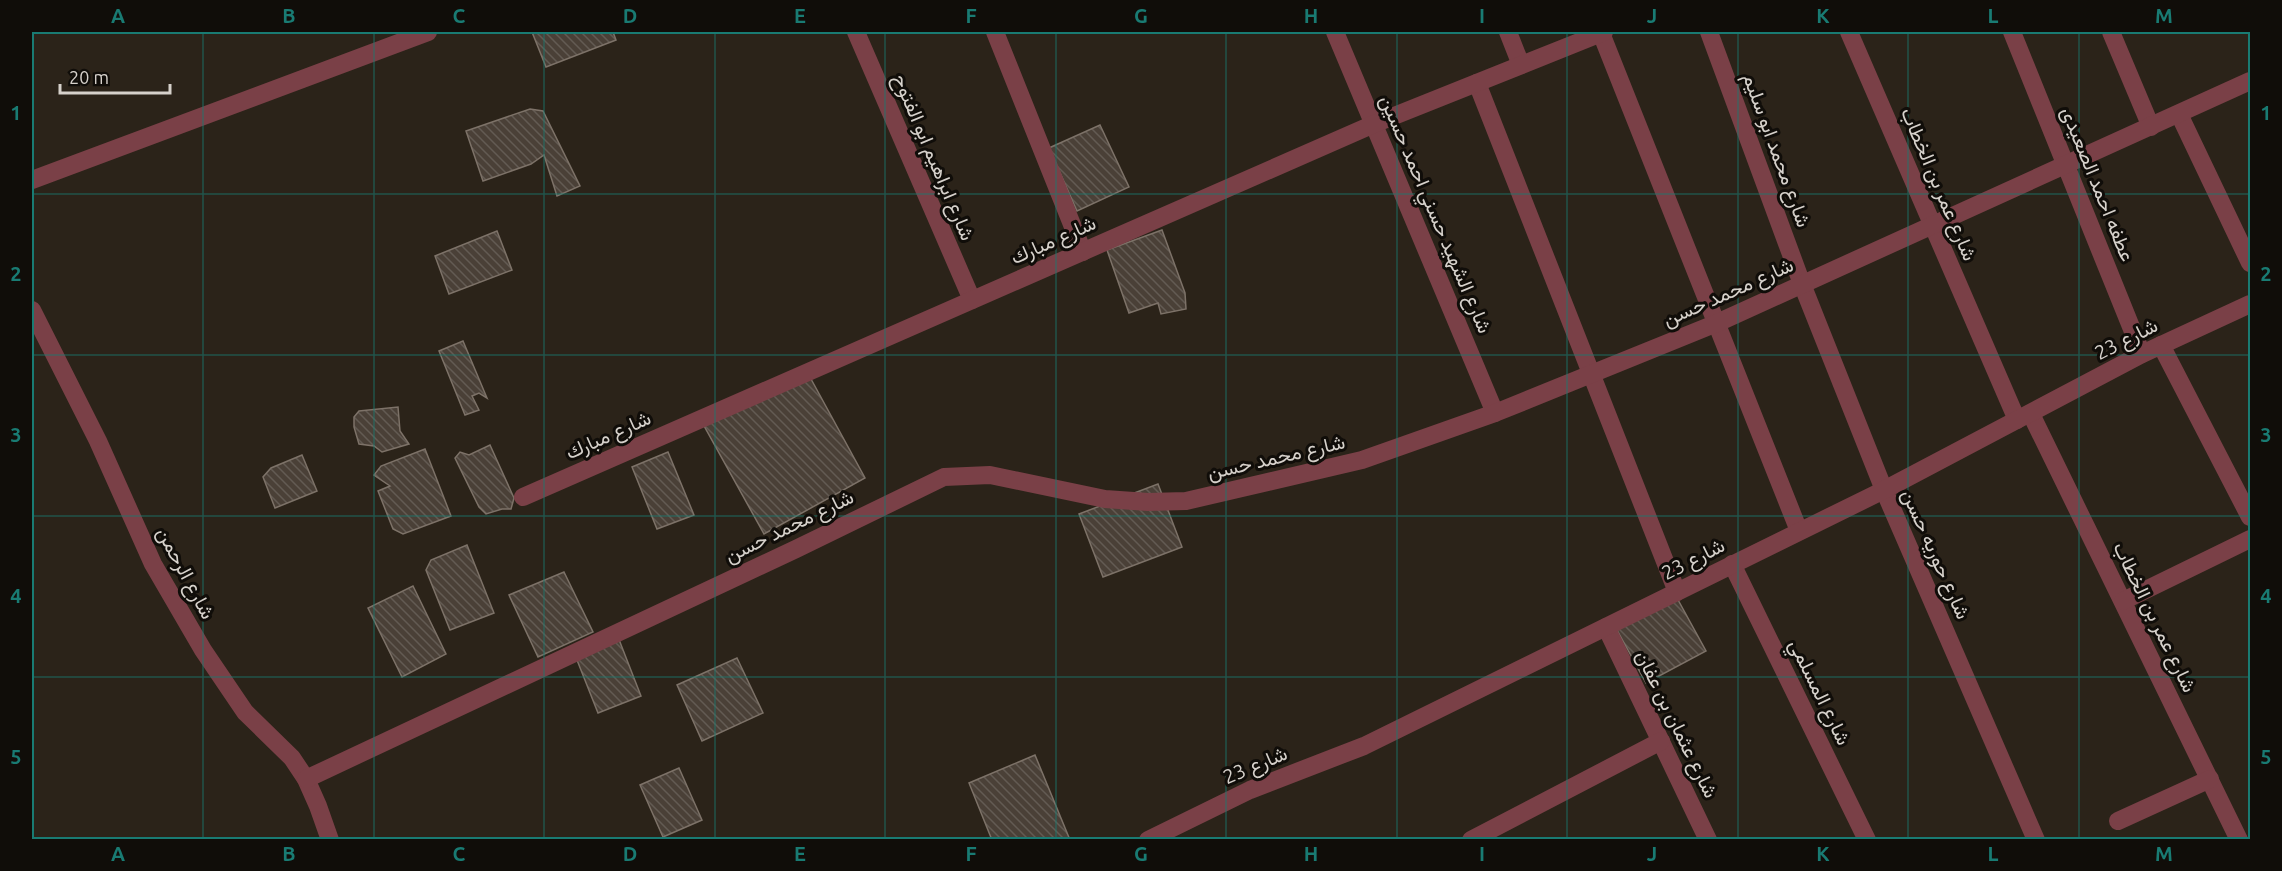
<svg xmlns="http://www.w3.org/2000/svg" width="2282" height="871" font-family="Ubuntu,Vazirmatn,sans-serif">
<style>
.building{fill:url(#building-back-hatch);stroke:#7d7268;stroke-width:1.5}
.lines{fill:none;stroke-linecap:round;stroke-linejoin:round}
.minor{stroke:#7a4047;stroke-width:18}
.grid{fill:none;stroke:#197b73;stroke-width:1.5;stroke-opacity:0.55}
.labels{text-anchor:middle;stroke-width:6;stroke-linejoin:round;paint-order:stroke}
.street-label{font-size:20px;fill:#d6d1cb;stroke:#100d09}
.neatline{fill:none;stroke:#197b73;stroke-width:2}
.grid-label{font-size:20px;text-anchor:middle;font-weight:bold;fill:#197b73}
</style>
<defs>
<pattern id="building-back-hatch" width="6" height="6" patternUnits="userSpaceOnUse" patternTransform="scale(1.5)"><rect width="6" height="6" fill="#4a4037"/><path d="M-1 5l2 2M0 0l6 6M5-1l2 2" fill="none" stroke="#635b53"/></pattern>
</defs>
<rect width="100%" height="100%" fill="#2b2319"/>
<g class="building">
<polygon points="532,32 613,32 616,40 546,67"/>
<polygon points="530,109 543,111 580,186 557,196 544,155 531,164 483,181 466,131"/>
<polygon points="1100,125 1129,187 1077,211 1049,148"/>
<polygon points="1162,230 1185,293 1186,309 1161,314 1158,303 1129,313 1107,250"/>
<polygon points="497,231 512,270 449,294 435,256"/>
<polygon points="463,341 487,398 479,393 472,396 479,410 465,415 439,351"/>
<polygon points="805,368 865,478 764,534 703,424"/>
<polygon points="398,407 400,431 409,444 382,452 374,446 359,444 354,427 354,417 359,411"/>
<polygon points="490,445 514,498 511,509 502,509 486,514 479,507 455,458 460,452 469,455"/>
<polygon points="425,449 451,516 403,534 393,529 378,491 390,486 374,475 381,466"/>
<polygon points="668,452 694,515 657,529 632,467"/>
<polygon points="302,455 317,491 275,508 263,477 271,468"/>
<polygon points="1158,484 1182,547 1103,577 1079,514"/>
<polygon points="467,545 494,613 450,630 426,570 431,560"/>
<polygon points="564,572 593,632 538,657 509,595"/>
<polygon points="413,586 446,654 402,677 368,608"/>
<polygon points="1677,598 1706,651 1646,683 1617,630"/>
<polygon points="618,637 641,696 598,713 575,655"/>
<polygon points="737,658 763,713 702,741 677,685"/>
<polygon points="1035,755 1070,840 992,840 969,783"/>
<polygon points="679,768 702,820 663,837 640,785"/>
</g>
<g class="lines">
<g class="minor">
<polyline points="856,32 972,300"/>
<polyline points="995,32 1083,252"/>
<polyline points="1335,32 1495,413"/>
<polyline points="1508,32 1521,65"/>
<polyline points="1709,32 1802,284 1884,490 2036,840"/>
<polyline points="1849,32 2017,420"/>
<polyline points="2012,32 2142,354"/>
<polyline points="2111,32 2151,127"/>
<polyline points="1601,33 1799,531"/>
<polyline points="1477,83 1677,592"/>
<polyline points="2179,114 2250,263"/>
<polyline points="32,180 428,32"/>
<polyline points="32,310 98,441 153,564 203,650 245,712 292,758 306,779 318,806 330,840"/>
<polyline points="2161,345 2250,517"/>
<polyline points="2031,414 2239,840"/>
<polyline points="523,497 1374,124 1604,32"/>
<polyline points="1732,564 1867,840"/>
<polyline points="2123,601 2250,539"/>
<polyline points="1606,627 1708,840"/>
<polyline points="306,779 796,549 944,477 990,475 1105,499 1148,502 1186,501 1362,460 1495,413 1717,323 2250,81"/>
<polyline points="2118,821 2210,779"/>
<polyline points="1148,840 1250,790 1364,746 1884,490 2142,354 2250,304"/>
<polyline points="1471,840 1661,741"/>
</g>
</g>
<path class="grid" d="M203 32V840M374 32V840M544 32V840M715 32V840M885 32V840M1056 32V840M1226 32V840M1397 32V840M1567 32V840M1738 32V840M1908 32V840M2079 32V840M32 194H2250M32 355H2250M32 516H2250M32 677H2250"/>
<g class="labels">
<g class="street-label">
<text transform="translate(1777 150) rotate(70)" y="7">شارع محمد ابو سليم</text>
<text transform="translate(934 157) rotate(67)" y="7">شارع ابراهيم ابو الفتوح</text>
<text transform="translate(1939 184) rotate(67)" y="7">شارع عمر بن الخطاب</text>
<text transform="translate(2098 184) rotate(68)" y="7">عطفه احمد الصعيدى</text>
<text transform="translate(1436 214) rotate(67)" y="7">شارع الشهيد حسني احمد حسين</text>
<text transform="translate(1053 240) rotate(-24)" y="7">شارع مبارك</text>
<text transform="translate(1728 292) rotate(-24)" y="7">شارع محمد حسن</text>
<text transform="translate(2126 339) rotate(-27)" y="7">شارع 23</text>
<text transform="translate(608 435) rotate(-24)" y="7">شارع مبارك</text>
<text transform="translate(1276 457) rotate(-13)" y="7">شارع محمد حسن</text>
<text transform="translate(789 526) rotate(-26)" y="7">شارع محمد حسن</text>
<text transform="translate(1936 554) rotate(66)" y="7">شارع حوريه حسن</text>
<text transform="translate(1693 559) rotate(-27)" y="7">شارع 23</text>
<text transform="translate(186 573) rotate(62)" y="7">شارع الرحمن</text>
<text transform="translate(2155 617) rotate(64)" y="7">شارع عمر بن الخطاب</text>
<text transform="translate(1820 692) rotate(64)" y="7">شارع المسلمي</text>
<text transform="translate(1677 724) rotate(64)" y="7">شارع عثمان بن عفان</text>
<text transform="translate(1255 765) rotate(-23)" y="7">شارع 23</text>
</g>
</g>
<rect width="2282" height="871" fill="none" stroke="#100d09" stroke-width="66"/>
<path d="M60 84v9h110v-9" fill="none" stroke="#d6d1cb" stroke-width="3"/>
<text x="69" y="84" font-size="18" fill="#d6d1cb" stroke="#100d09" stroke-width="4.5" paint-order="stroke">20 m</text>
<rect x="33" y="33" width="2216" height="805" class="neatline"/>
<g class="grid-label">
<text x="118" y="23">A</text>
<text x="289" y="23">B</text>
<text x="459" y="23">C</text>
<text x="630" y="23">D</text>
<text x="800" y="23">E</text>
<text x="971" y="23">F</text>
<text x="1141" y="23">G</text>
<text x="1311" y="23">H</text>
<text x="1482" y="23">I</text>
<text x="1652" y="23">J</text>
<text x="1823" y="23">K</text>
<text x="1993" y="23">L</text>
<text x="2164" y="23">M</text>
<text x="16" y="120">1</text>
<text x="2266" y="120">1</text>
<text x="16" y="281">2</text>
<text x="2266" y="281">2</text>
<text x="16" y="442">3</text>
<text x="2266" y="442">3</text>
<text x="16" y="603">4</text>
<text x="2266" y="603">4</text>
<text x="16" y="764">5</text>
<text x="2266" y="764">5</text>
<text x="118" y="861">A</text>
<text x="289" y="861">B</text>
<text x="459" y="861">C</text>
<text x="630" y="861">D</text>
<text x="800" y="861">E</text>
<text x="971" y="861">F</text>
<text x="1141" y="861">G</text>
<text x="1311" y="861">H</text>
<text x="1482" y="861">I</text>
<text x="1652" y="861">J</text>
<text x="1823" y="861">K</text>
<text x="1993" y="861">L</text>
<text x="2164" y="861">M</text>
</g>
</svg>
